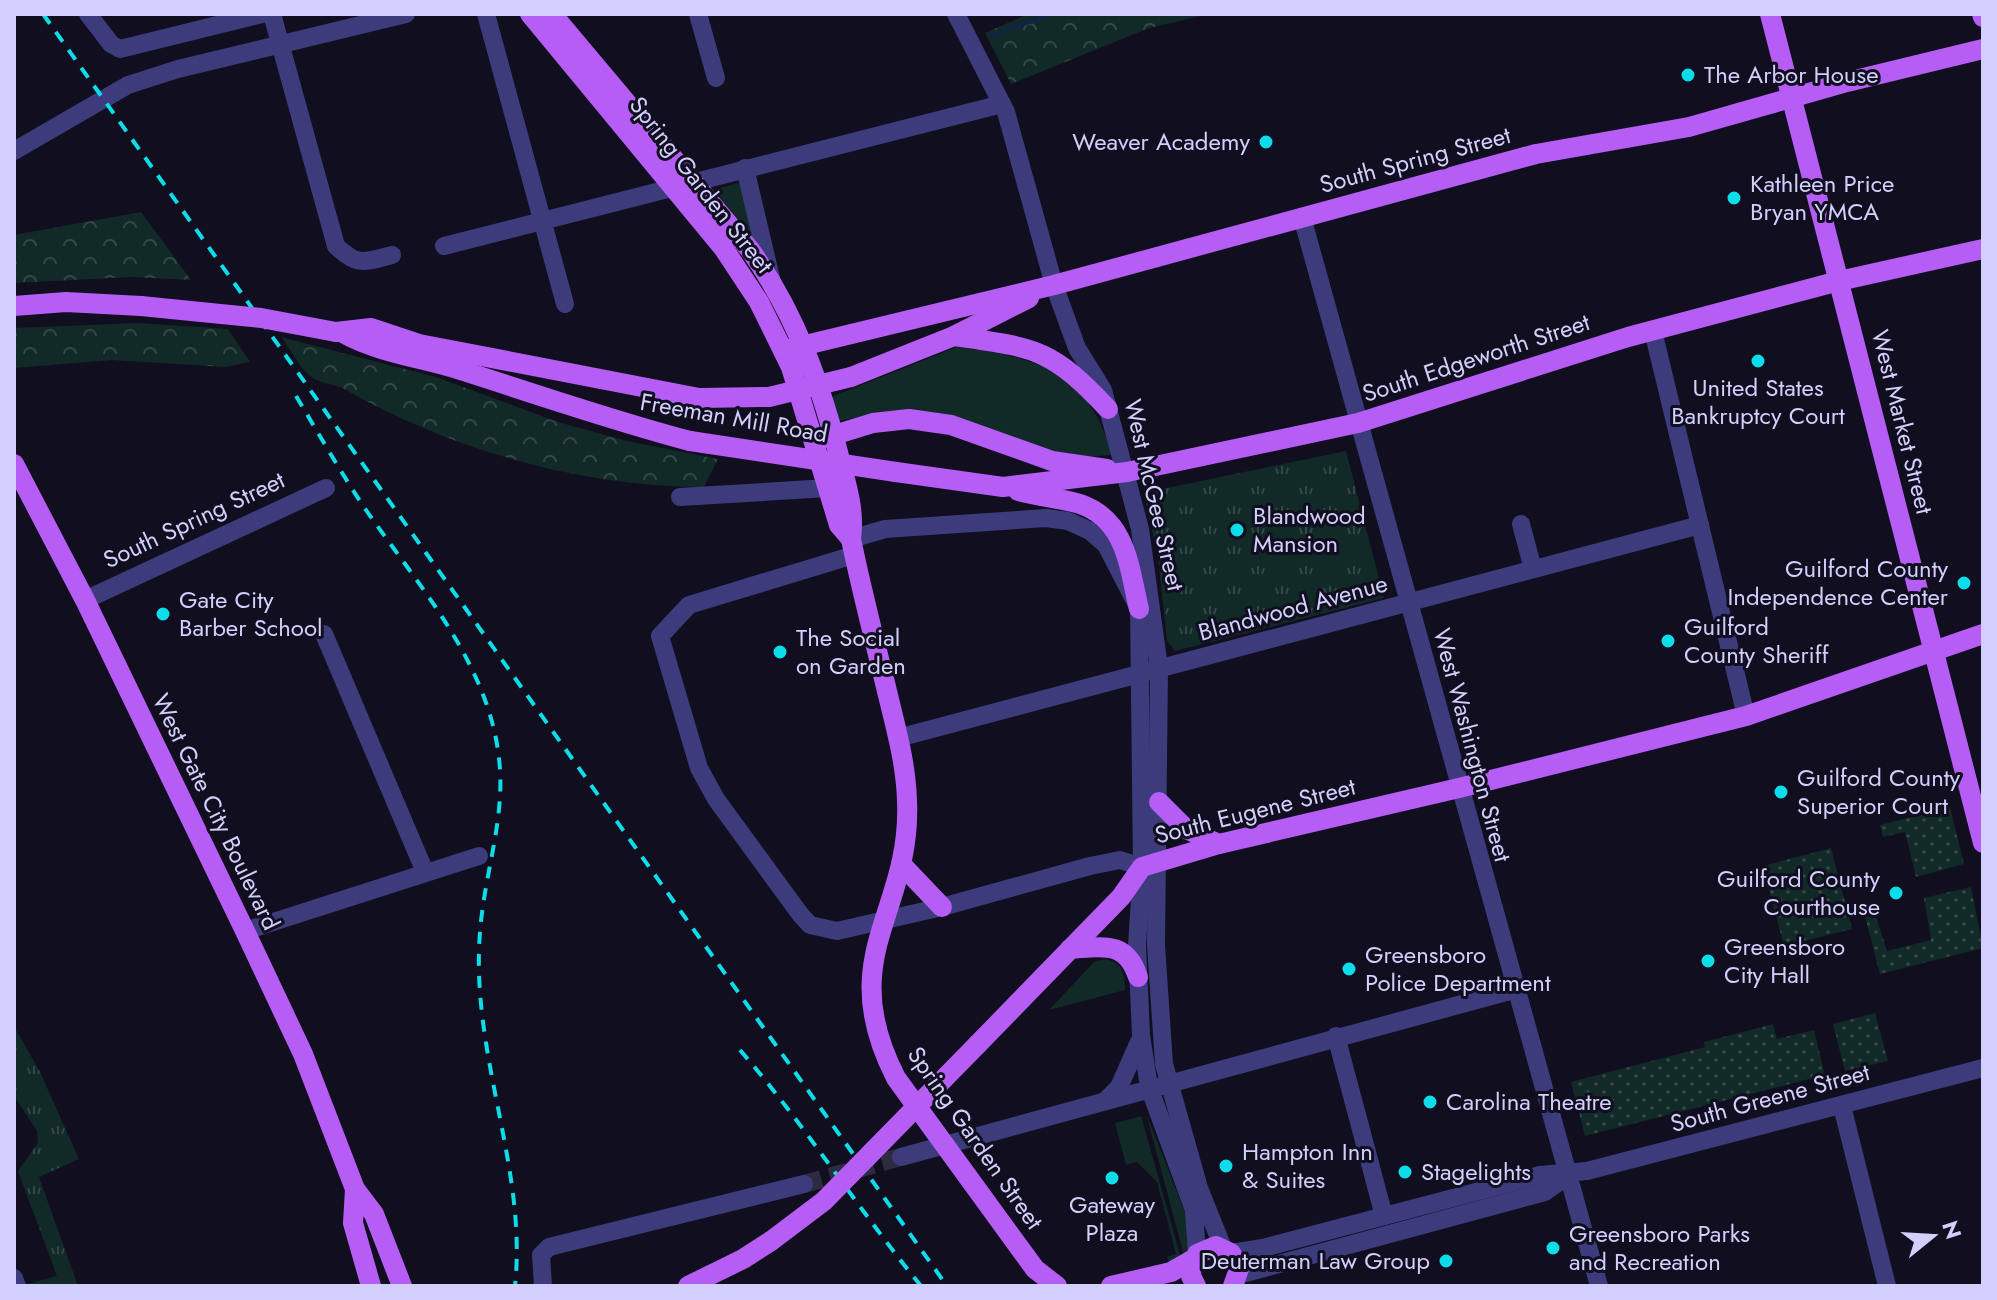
<svg xmlns="http://www.w3.org/2000/svg" width="1997" height="1300" font-family="Jost,sans-serif">
<style>
.grass{fill:#112927}
.forest{fill:url(#forest-crowns)}
.park{fill:url(#park-tufts)}
.garden{fill:url(#garden-dots)}
.lines{fill:none;stroke-linecap:round;stroke-linejoin:round}
.stream{stroke:#0f2542;stroke-width:4}
.minor-tunnel{stroke:#2d2b40;stroke-width:18;stroke-dasharray:18 9;stroke-linecap:butt}
.minor{stroke:#3c3c7c;stroke-width:18}
.major{stroke:#b65df6;stroke-width:20}
.rail{stroke:#0dddea;stroke-width:4;stroke-dasharray:12 10;stroke-linecap:butt}
.major-bridge{stroke:#b65df6;stroke-width:20}
.poi-dot{fill:#0dddea;stroke:#100e1f;stroke-width:3}
.labels{text-anchor:middle;stroke-width:6;stroke-linejoin:round;paint-order:stroke}
.poi-label{font-size:24px;fill:#d2cffc;stroke:#100e1f;text-anchor:start}
.street-label{font-size:24px;fill:#d2cffc;stroke:#100e1f}
</style>
<defs>
<pattern id="forest-crowns" width="20" height="18" patternUnits="userSpaceOnUse" patternTransform="scale(2)"><rect width="20" height="18" fill="#112927"/><path d="M2 6a3 3 0 1 1 6 0M12 15a3 3 0 1 1 6 0" fill="none" stroke="#334747"/></pattern>
<pattern id="park-tufts" width="24" height="20" patternUnits="userSpaceOnUse" patternTransform="scale(2)"><rect width="24" height="20" fill="#112927"/><path d="M3 7l-1-3M5 7V3M7 7l1-3M15 17l-1-3M17 17v-4M19 17l1-3" fill="none" stroke="#334747"/></pattern>
<pattern id="garden-dots" width="8" height="8" patternUnits="userSpaceOnUse" patternTransform="scale(2)"><rect width="8" height="8" fill="#112927"/><path d="M2 2h.1M6 6h.1" fill="none" stroke="#334747" stroke-width="1.8" stroke-linecap="round"/></pattern>
</defs>
<rect width="100%" height="100%" fill="#100e1f"/>
<g class="grass">
<polygon points="738,183 743,184 753,238 716,193 716,189"/>
<path d="M957 347C1038 357 1088 370 1112 455L1067 458 884 413 838 421 831 397Z"/>
<path d="M1104 959C1122 961 1125 973 1125 990L1049 1010 1094 962Z"/>
<polygon points="1146,1113 1185,1212 1191,1216 1193,1245 1185,1260"/>
<polygon points="1141,1116 1181,1258 1169,1263 1167,1257 1176,1254 1157,1182 1137,1162 1126,1165 1115,1123"/>
</g>
<g class="forest">
<polygon points="1028,14 1209,14 1149,28 1011,84 985,33"/>
<polygon points="141,212 191,280 132,277 14,283 14,235"/>
<polygon points="138,323 228,329 250,362 225,367 112,360 14,368 14,328"/>
<path d="M281 337 436 377 558 422 627 441 718 459 704 487C580 487 452 450 344 389 334 384 318 383 310 376 299 367 290 348 281 337Z"/>
</g>
<g class="park">
<polygon points="1346,451 1384,598 1175,651 1167,641 1158,557 1146,504 1153,491"/>
<polygon points="14,1026 40,1072 79,1159 39,1177 78,1286 20,1286 57,1276 18,1171 38,1143 37,1131 14,1096"/>
</g>
<g class="garden">
<polygon points="1950,807 1964,864 1916,877 1905,832 1883,837 1880,825"/>
<polygon points="1831,848 1852,929 1784,946 1763,866"/>
<polygon points="1971,887 1983,948 1880,974 1864,913 1874,910 1887,951 1931,940 1924,898"/>
<polygon points="1875,1013 1888,1061 1845,1071 1833,1024"/>
<polygon points="1773,1024 1777,1039 1814,1030 1825,1075 1585,1136 1571,1082 1705,1047 1704,1042"/>
</g>
<g class="lines">
<polyline class="stream" points="990,36 1052,14"/>
<polyline class="minor-tunnel" points="804,1184 901,1157"/>
<g class="minor">
<polyline points="88,14 111,44 120,49 262,14"/>
<path d="M272 14 336 246C358 267 364 262 392 255"/>
<polyline points="486,14 565,304"/>
<polyline points="698,14 716,78"/>
<polyline points="956,14 1006,112 1054,285 1077,348 1103,390 1140,529 1159,667 1156,945 1164,1064 1199,1188 1223,1248"/>
<polyline points="14,151 128,85 178,69 406,14"/>
<polyline points="745,168 771,278"/>
<polyline points="1302,217 1599,1286"/>
<polyline points="444,246 1002,104"/>
<polyline points="1653,331 1746,716"/>
<polyline points="680,497 828,488"/>
<polyline points="1521,524 1533,569"/>
<polyline points="851,539 885,529 1046,518 1068,521 1090,531 1106,545 1139,609 1142,867 1137,946 1141,1035 1149,1087 1194,1210 1197,1254 1192,1260"/>
<polyline points="854,555 689,605 660,636 699,768 716,799 800,914 810,925 837,931 942,907 1090,866 1120,860 1142,867"/>
<polyline points="85,600 326,488"/>
<polyline points="324,634 425,872"/>
<polyline points="898,738 1700,525"/>
<polyline points="245,931 479,856"/>
<polyline points="1336,1036 1384,1216"/>
<polyline points="1107,1099 1119,1087 1139,1042"/>
<polyline points="1842,1106 1887,1286"/>
<polyline points="901,1157 1517,989"/>
<polyline points="1231,1253 1263,1248 1540,1175 1587,1171 1983,1068"/>
<polyline points="1238,1275 1545,1192 1569,1175"/>
<polyline points="14,1278 17,1286"/>
<polyline points="543,1286 541,1255 549,1247 804,1184"/>
</g>
<g class="major">
<polyline points="530,14 724,249 759,302 791,367 839,525 851,539"/>
<path d="M552 14 751 251C796 315 821 385 840 460 847 487 855 511 851 539 861 588 874 638 886 687 895 725 906 762 907 801 912 913 833 955 896 1078L1035 1269 1057 1286"/>
<polyline points="1770,14 1983,843"/>
<polyline points="1982,14 1983,17"/>
<polyline points="14,306 66,302 141,306"/>
<polyline points="336,332 371,328 419,344 699,398"/>
<path d="M343 333C377 352 417 357 454 368 533 393 610 420 690 441"/>
<path d="M954 336C1035 348 1050 347 1108 409"/>
<polyline points="785,350 1054,285 1536,154 1689,127 1847,82 1983,49"/>
<polyline points="851,377 954,336 1029,298"/>
<polyline points="821,439 873,423 909,419 951,425 1052,461 1107,469"/>
<polyline points="14,464 85,600 245,931 303,1054 355,1189 374,1214 402,1286"/>
<polyline points="896,472 1003,487 1127,472 1358,423 1628,337 1839,281 1983,249"/>
<path d="M1018 491C1039 497 1060 498 1080 504 1127 520 1129 568 1139 609"/>
<polyline points="1159,802 1186,829 1219,844"/>
<polyline points="901,864 942,907"/>
<path d="M1070 949C1103 947 1126 940 1138 977"/>
<polyline points="977,1045 1121,897 1142,867 1219,844 1459,788 1746,716 1983,634"/>
<polyline points="355,1189 353,1223 371,1286"/>
<polyline points="1197,1254 1216,1246 1231,1253 1239,1269 1233,1286"/>
<polyline points="1192,1260 1191,1276 1196,1286"/>
<polyline points="688,1286 743,1259 771,1241"/>
<polyline points="1111,1286 1171,1272 1192,1260"/>
</g>
<g class="rail">
<polyline points="43,14 947,1286"/>
<path d="M296 396C319 434 341 473 366 510 421 589 494 669 500 770 503 819 488 865 482 913 478 943 478 974 481 1004 490 1099 525 1190 515 1286"/>
<path d="M740 1050C805 1125 858 1209 921 1286"/>
</g>
<g class="major-bridge">
<polyline points="141,306 261,318 336,332"/>
<polyline points="699,398 769,397 851,377"/>
<polyline points="690,441 896,472"/>
<polyline points="771,1241 824,1201 977,1045"/>
</g>
</g>
<g class="poi-dot">
<circle cx="1688" cy="75" r="8"/>
<circle cx="1266" cy="142" r="8"/>
<circle cx="1734" cy="198" r="8"/>
<circle cx="1758" cy="361" r="8"/>
<circle cx="1237" cy="530" r="8"/>
<circle cx="1964" cy="583" r="8"/>
<circle cx="163" cy="614" r="8"/>
<circle cx="1668" cy="641" r="8"/>
<circle cx="780" cy="652" r="8"/>
<circle cx="1781" cy="792" r="8"/>
<circle cx="1896" cy="893" r="8"/>
<circle cx="1708" cy="961" r="8"/>
<circle cx="1349" cy="969" r="8"/>
<circle cx="1430" cy="1102" r="8"/>
<circle cx="1226" cy="1166" r="8"/>
<circle cx="1405" cy="1172" r="8"/>
<circle cx="1112" cy="1178" r="8"/>
<circle cx="1553" cy="1248" r="8"/>
<circle cx="1446" cy="1261" r="8"/>
</g>
<g class="labels">
<g class="poi-label">
<text x="1704" y="83">The Arbor House</text>
<text x="1250" y="150" text-anchor="end">Weaver Academy</text>
<text x="1750" y="192">Kathleen Price<tspan x="1750" dy="28">Bryan YMCA</tspan></text>
<text x="1758" y="396" text-anchor="middle">United States<tspan x="1758" dy="28">Bankruptcy Court</tspan></text>
<text x="1253" y="524">Blandwood<tspan x="1253" dy="28">Mansion</tspan></text>
<text x="1948" y="577" text-anchor="end">Guilford County<tspan x="1948" dy="28">Independence Center</tspan></text>
<text x="179" y="608">Gate City<tspan x="179" dy="28">Barber School</tspan></text>
<text x="1684" y="635">Guilford<tspan x="1684" dy="28">County Sheriff</tspan></text>
<text x="796" y="646">The Social<tspan x="796" dy="28">on Garden</tspan></text>
<text x="1797" y="786">Guilford County<tspan x="1797" dy="28">Superior Court</tspan></text>
<text x="1880" y="887" text-anchor="end">Guilford County<tspan x="1880" dy="28">Courthouse</tspan></text>
<text x="1724" y="955">Greensboro<tspan x="1724" dy="28">City Hall</tspan></text>
<text x="1365" y="963">Greensboro<tspan x="1365" dy="28">Police Department</tspan></text>
<text x="1446" y="1110">Carolina Theatre</text>
<text x="1242" y="1160">Hampton Inn<tspan x="1242" dy="28">&amp; Suites</tspan></text>
<text x="1421" y="1180">Stagelights</text>
<text x="1112" y="1213" text-anchor="middle">Gateway<tspan x="1112" dy="28">Plaza</tspan></text>
<text x="1569" y="1242">Greensboro Parks<tspan x="1569" dy="28">and Recreation</tspan></text>
<text x="1430" y="1269" text-anchor="end">Deuterman Law Group</text>
</g>
<g class="street-label">
<text transform="translate(1415 160) rotate(-15)" y="8">South Spring Street</text>
<text transform="translate(701 185) rotate(52)" y="8">Spring Garden Street</text>
<text transform="translate(1476 358) rotate(-18)" y="8">South Edgeworth Street</text>
<text transform="translate(734 418) rotate(10)" y="8">Freeman Mill Road</text>
<text transform="translate(1902 422) rotate(76)" y="8">West Market Street</text>
<text transform="translate(1154 495) rotate(77)" y="8">West McGee Street</text>
<text transform="translate(194 520) rotate(-25)" y="8">South Spring Street</text>
<text transform="translate(1293 608) rotate(-15)" y="8">Blandwood Avenue</text>
<text transform="translate(1472 745) rotate(75)" y="8">West Washington Street</text>
<text transform="translate(1255 811) rotate(-14)" y="8">South Eugene Street</text>
<text transform="translate(216 812) rotate(64)" y="8">West Gate City Boulevard</text>
<text transform="translate(1770 1098) rotate(-15)" y="8">South Greene Street</text>
<text transform="translate(975 1138) rotate(55)" y="8">Spring Garden Street</text>
</g>
</g>
<rect width="1997" height="1300" fill="none" stroke="#d2cffc" stroke-width="32"/>
<g transform="translate(1933 1236) rotate(72)" stroke="#100e1f" stroke-width="6" paint-order="stroke">
<path d="M0-6L14 30L0 20L-14 30Z" fill="#d2cffc"/>
<text y="-12" font-size="22" font-weight="bold" text-anchor="middle" fill="#d2cffc">N</text>
</g>
</svg>
